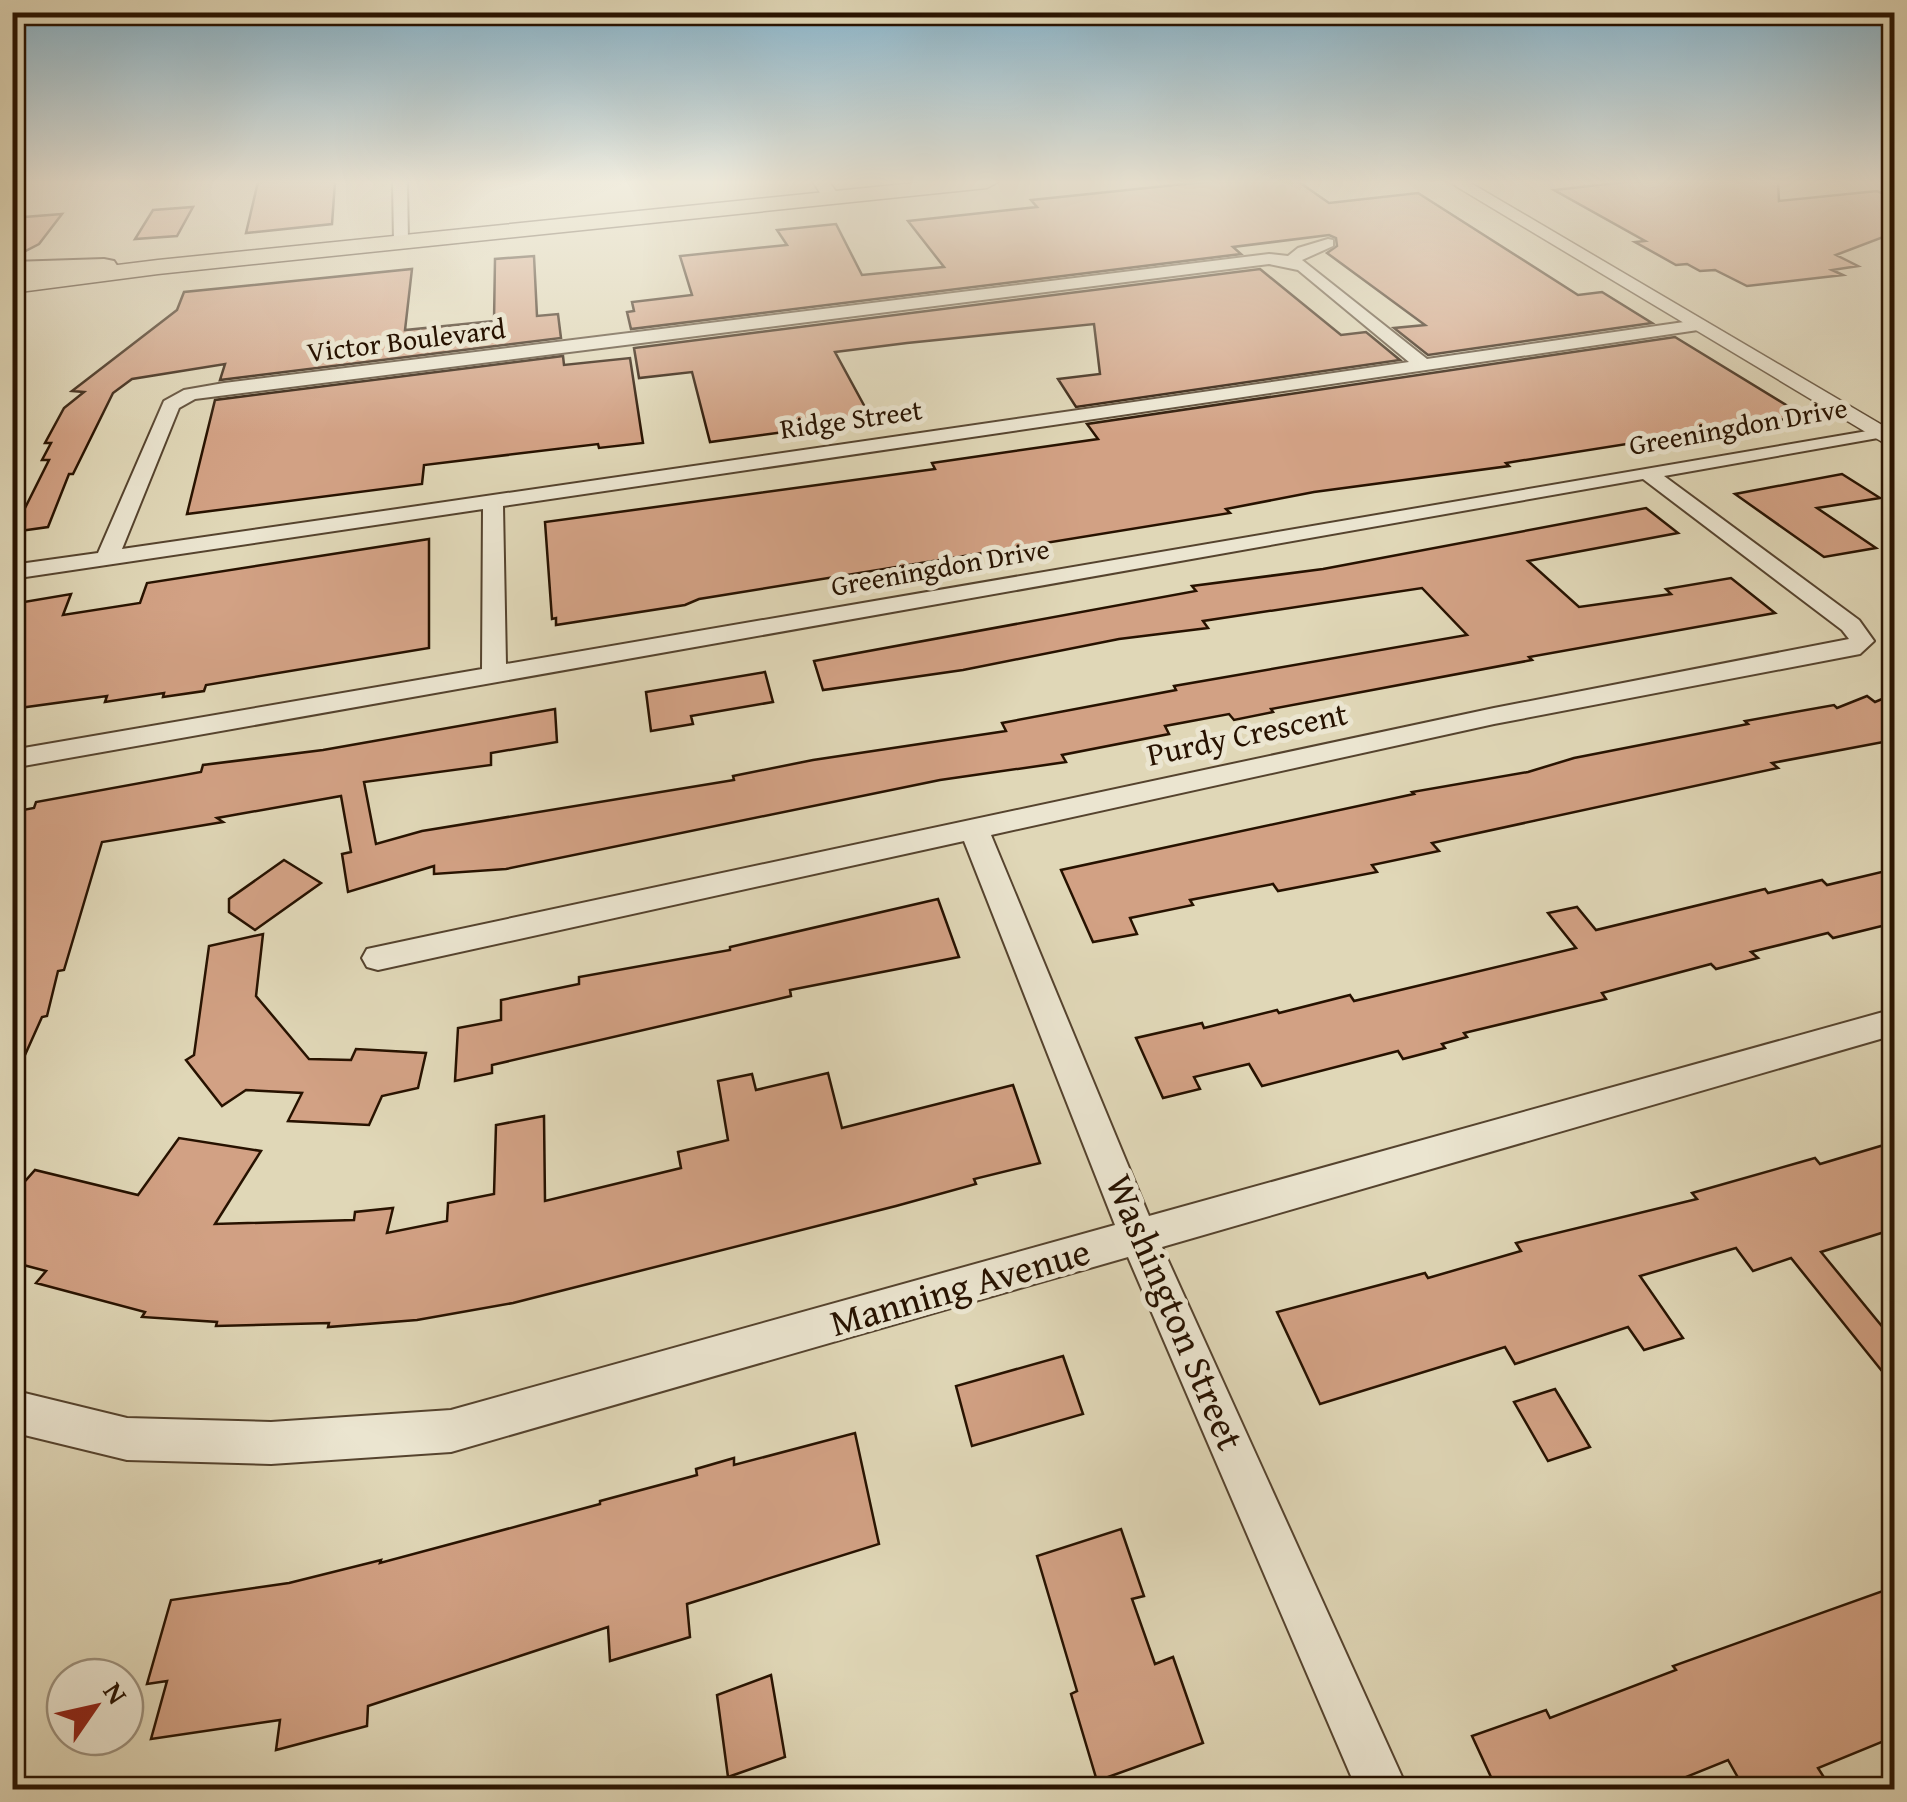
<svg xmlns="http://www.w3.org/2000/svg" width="1907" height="1802" font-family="'Gentium Book Plus',serif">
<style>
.building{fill:#d2a184;stroke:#271200;stroke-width:2.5}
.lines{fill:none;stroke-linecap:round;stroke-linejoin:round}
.minor-casing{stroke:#55432e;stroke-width:4}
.tertiary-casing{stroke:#55432e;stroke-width:3}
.primary-casing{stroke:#271200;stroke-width:3}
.motorway-casing{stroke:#271200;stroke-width:4}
.minor{fill:#ebe5d0;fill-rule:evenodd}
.tertiary{fill:#ebe5d0;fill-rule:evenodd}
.primary{fill:#e0d7b7;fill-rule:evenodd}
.motorway{fill:#e0d7b7;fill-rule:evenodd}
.labels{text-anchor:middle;stroke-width:10;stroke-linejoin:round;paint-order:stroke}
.far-street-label{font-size:28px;fill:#271200;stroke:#ebe5d0}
.street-label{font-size:32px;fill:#271200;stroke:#ebe5d0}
.near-street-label{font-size:38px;fill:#271200;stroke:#ebe5d0}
</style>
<rect width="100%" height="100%" fill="#e0d7b7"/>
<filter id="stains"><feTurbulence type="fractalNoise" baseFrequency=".002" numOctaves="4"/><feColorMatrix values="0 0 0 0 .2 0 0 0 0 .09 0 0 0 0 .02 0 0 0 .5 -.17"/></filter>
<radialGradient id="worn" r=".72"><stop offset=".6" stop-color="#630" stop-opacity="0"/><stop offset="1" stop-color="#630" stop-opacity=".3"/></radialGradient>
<g class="building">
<polygon points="258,182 335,182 332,224 246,233"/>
<polygon points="1204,182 1299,182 1329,203 1418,193 1578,295 1602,292 1652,323 1428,355 1394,328 1425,325 1327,253 1337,246 1336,238 1329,235 1233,247 1241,254 631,329 627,312 634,311 632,302 692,295 680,256 787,245 777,230 836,224 862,275 944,267 908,221 1037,207 1031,200"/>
<polygon points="1625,182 1778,182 1779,201 1877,191 1894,198 1894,233 1836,255 1858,266 1832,270 1843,275 1747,286 1715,270 1700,271 1687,264 1676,265 1635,242 1645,241 1554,190"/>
<polygon points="193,207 177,236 135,239 153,210"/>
<polygon points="62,214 39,244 12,258 12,218"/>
<polygon points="534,256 537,316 558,314 561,338 220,380 225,364 132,379 113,393 73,474 69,474 48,527 13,532 49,460 42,460 51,443 45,443 64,408 84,392 72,391 177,310 184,292 412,269 405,330 494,321 495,259"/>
<polygon points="1260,269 1341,335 1366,332 1400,360 1076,407 1058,379 1100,374 1094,324 907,343 835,352 872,420 710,442 692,372 639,378 634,348"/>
<polygon points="1675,337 1804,416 1506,463 1509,466 1314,492 1226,509 1230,513 699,599 685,605 556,625 556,618 552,619 545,522 935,469 932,463 1098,439 1087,424"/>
<polygon points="563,356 564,365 630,358 643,443 599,448 598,444 424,465 422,484 187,514 215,400"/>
<polygon points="1842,474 1880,498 1817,508 1876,548 1824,557 1735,494"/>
<polygon points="1646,508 1678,533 1528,561 1579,607 1671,594 1666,589 1731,578 1775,613 1529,657 1532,660 1271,709 1273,712 1234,720 1229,714 1165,726 1169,734 1062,755 1066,762 940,780 506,869 434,874 434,866 348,892 342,854 351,852 341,796 217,818 223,822 102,842 64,970 58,971 47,1016 42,1017 12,1084 12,812 34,808 36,802 201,772 203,765 323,750 555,709 557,742 491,753 491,765 364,782 376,844 422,831 734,780 733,776 813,760 1006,731 1002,723 1176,690 1174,686 1467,635 1422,588 1203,621 1208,628 1119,639 963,670 823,690 814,661 1196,591 1192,586 1323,569"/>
<polygon points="429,539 429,648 206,685 204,691 163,697 164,693 105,702 107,696 12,709 12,604 71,594 63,615 140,603 147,583"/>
<polygon points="765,672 773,702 691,716 693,724 651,731 646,692"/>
<polygon points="1894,694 1894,740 1772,763 1778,768 1432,843 1439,851 1372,865 1377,872 1278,891 1273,884 1190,900 1193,905 1130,918 1137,934 1093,942 1061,870 1414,794 1412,792 1528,772 1574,758 1748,724 1745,721 1834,705 1837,708 1867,696 1875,702"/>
<polygon points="284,860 321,883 255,930 229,912 229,899"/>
<polygon points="1894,869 1894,923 1833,938 1828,933 1751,952 1758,958 1716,969 1711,964 1602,993 1606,999 1464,1033 1467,1037 1442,1044 1445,1048 1403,1059 1398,1051 1262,1086 1249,1064 1194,1077 1200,1089 1163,1098 1136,1038 1202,1023 1204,1028 1277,1010 1279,1013 1350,995 1354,1001 1576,948 1548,913 1577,907 1596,930 1765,889 1768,893 1822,880 1827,885"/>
<polygon points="938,899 959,957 790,990 791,996 492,1065 492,1073 455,1081 458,1028 501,1020 501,1000 579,984 579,977 730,950 730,947"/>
<polygon points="263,934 256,996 309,1059 351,1060 356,1049 426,1053 418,1088 382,1096 369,1125 288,1121 302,1093 246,1090 222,1106 186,1060 194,1055 209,946"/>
<polygon points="828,1073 842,1128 1013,1085 1040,1163 974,1179 976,1184 896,1206 513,1303 417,1320 328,1327 329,1323 216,1326 217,1322 142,1317 145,1312 36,1283 46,1271 12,1262 12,1196 35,1170 138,1195 179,1138 261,1151 215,1224 354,1220 355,1212 393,1208 387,1233 447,1221 448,1203 494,1194 496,1125 544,1116 545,1201 681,1168 678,1152 728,1140 718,1081 752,1074 756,1090"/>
<polygon points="1894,1142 1894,1229 1821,1252 1894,1341 1894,1386 1791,1258 1753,1271 1736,1248 1640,1276 1683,1338 1644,1350 1628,1327 1515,1364 1505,1347 1320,1404 1277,1312 1425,1273 1428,1278 1521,1251 1516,1243 1697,1199 1692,1193 1815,1158 1820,1164"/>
<polygon points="1063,1356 1083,1414 972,1446 956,1386"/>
<polygon points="1555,1389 1590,1447 1548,1461 1514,1402"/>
<polygon points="855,1433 879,1544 687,1604 690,1637 610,1661 608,1627 368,1706 367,1726 276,1750 280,1720 151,1739 167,1681 147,1684 171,1600 289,1583 381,1560 380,1563 600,1504 600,1501 697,1475 696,1469 734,1458 734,1465"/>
<polygon points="1121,1529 1144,1596 1132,1599 1155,1664 1173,1657 1203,1743 1097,1781 1071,1694 1077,1691 1037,1556"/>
<polygon points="1894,1587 1894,1737 1818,1768 1832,1790 1745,1790 1728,1760 1654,1790 1497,1790 1472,1736 1546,1710 1550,1718 1676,1670 1673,1666"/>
<polygon points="771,1675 785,1757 728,1777 717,1695"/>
</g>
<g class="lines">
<defs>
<g id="minor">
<polygon points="393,182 407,182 408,242 401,246 394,242"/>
<path d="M1328 239 1333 240V246L1302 260 1427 359 1698 320 1706 325 1698 330 503 506 506 664 1885 428V436L1878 438 1664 476 1859 620 1874 641 1860 654 1494 724 991 835 1149 1216 1894 1009V1035L1162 1247 1408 1790H1357L1128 1257 451 1452 271 1464 127 1460 12 1432V1390L127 1418 271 1422 451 1410 1115 1225 964 841 378 970 367 967 362 958 367 949 1494 708 1849 639 1842 630 1643 479 12 768V750L482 669 483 509 12 579V565L98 553 164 401 184 390 224 383 1269 254 1288 256 1298 248ZM1269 264 1298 270 1409 362 122 549 179 408 195 399Z"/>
</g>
<g id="tertiary">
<polygon points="813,182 829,182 841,198 826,202"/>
<polygon points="1449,182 1469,182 1894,432 1894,449"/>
</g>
<polygon id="primary" points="924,182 998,182 987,188 158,274 12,293 12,278 158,260"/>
<polygon id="motorway" points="104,259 114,261 118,267 114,273 12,279 12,262"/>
</defs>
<use href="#minor" class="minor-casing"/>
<use href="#tertiary" class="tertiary-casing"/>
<use href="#primary" class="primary-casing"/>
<use href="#motorway" class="motorway-casing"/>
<use href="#minor" class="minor"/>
<use href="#tertiary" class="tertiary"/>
<use href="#primary" class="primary"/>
<use href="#motorway" class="motorway"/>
</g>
<linearGradient id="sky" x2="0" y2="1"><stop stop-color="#87b6cf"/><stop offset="0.42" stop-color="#f1eddf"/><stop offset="1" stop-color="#f1eddf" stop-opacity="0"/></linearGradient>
<rect width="1907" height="434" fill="url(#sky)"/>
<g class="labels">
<g class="far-street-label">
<text transform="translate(406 340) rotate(-7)" y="10">Victor Boulevard</text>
<text transform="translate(851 419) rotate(-8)" y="10">Ridge Street</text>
<text transform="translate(1738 426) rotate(-10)" y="10">Greeningdon Drive</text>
<text transform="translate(940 567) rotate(-10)" y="10">Greeningdon Drive</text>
</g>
<g class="street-label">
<text transform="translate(1247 734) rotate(-12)" y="11">Purdy Crescent</text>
</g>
<g class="near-street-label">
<text transform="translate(960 1287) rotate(-16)" y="13">Manning Avenue</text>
<text transform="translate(1175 1312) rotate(67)" y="13">Washington Street</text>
</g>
</g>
<rect width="1907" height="1802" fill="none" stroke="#e0d7b7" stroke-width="50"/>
<rect x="15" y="15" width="1877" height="1772" fill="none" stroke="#271200" stroke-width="5"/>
<rect x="25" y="25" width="1857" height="1752" fill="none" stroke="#271200" stroke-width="2.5"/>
<g transform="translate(95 1707) rotate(56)"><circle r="48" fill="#ebe5d0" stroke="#9d917d" stroke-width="2.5"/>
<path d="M0-8L18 38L0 25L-18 38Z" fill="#8f2418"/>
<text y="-15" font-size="28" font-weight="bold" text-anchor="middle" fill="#271200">N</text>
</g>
<rect width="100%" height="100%" filter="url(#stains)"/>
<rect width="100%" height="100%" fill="url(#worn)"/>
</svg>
